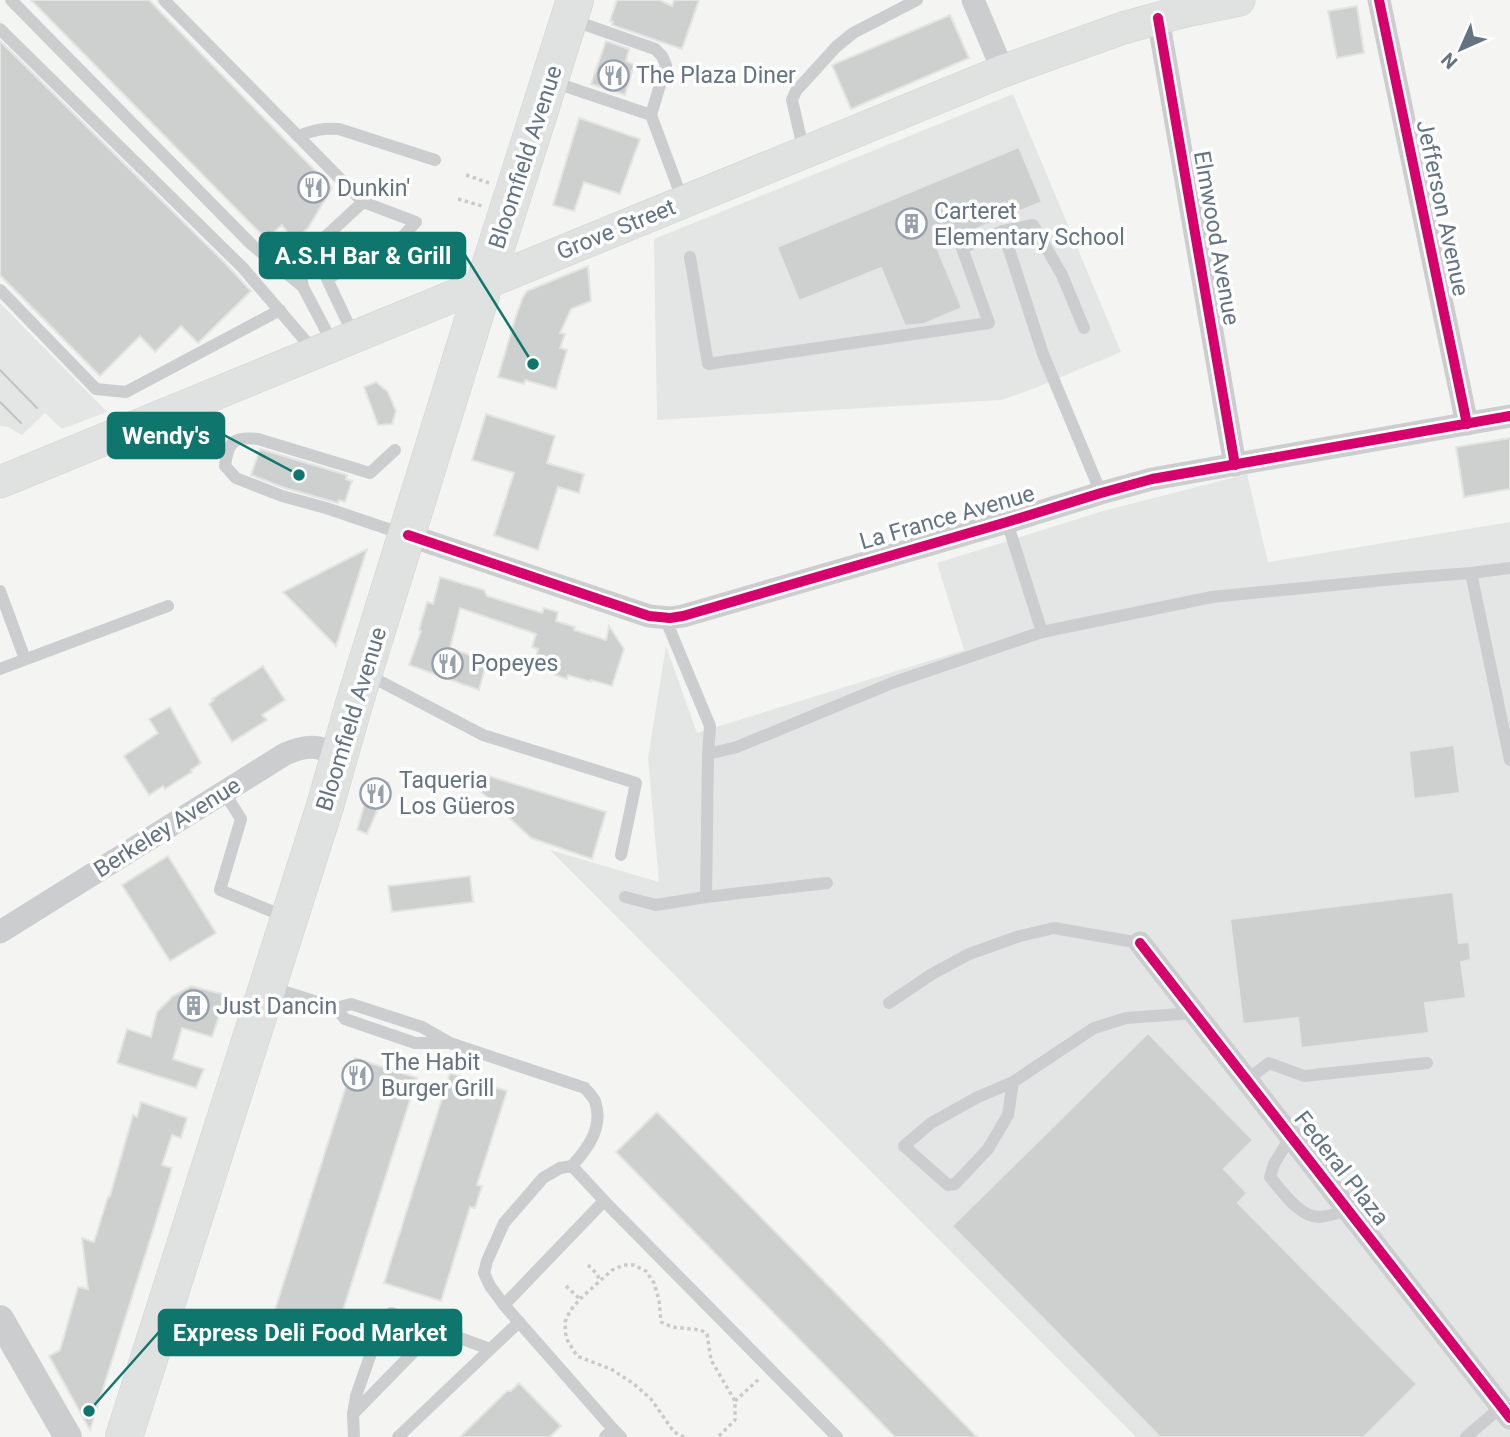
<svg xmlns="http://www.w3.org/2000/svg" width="1510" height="1437" font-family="Roboto,sans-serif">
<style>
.built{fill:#e4e6e5}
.building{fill:#ced0d0;stroke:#e4e4e2;stroke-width:2}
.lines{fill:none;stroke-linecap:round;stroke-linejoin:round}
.secondary-casing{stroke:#d2d3d3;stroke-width:33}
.primary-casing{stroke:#d2d3d3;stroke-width:38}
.path{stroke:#c9cacb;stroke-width:3.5;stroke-dasharray:3.5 3.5;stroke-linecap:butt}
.service{stroke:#cccdce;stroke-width:12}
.minor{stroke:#cccdce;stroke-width:23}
.tertiary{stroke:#cccdce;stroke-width:28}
.secondary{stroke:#e0e1e1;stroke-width:32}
.primary{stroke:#e0e1e1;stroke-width:37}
.tram{stroke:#c1c3c4;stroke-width:2}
.cycleway-casing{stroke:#fff;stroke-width:15}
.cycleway{stroke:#d6006c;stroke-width:10}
.labels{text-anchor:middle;stroke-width:7;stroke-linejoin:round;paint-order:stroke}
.poi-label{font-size:23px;fill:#637384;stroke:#fff;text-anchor:start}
.street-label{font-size:23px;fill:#637384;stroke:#fff}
.leader{fill:none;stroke:#0f766e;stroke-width:2.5}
.callout-dot{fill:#0f766e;stroke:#fff;stroke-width:2.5}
.callout{fill:#0f766e;stroke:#0f766e;stroke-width:2.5}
.callout-label{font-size:24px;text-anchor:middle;font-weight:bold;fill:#fff}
</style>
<rect width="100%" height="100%" fill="#f4f5f2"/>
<g class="built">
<polygon points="1013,94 1121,352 1035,388 1002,400 657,420 654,239"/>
<polygon points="0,303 107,412 62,429 45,413 22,435 8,427 0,426"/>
<polygon points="1247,474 1268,562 1510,522 1510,1437 1136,1437 550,850 659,882 648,758 666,646 697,733 964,650 937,563 1103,511"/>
</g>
<g class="building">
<polygon points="31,0 149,0 332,188 308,228 294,241 282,225 266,239"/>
<polygon points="617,0 659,0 672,6 674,0 699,0 682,49 612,25 613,22 610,21"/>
<polygon points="1357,6 1364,53 1337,58 1328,11"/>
<polygon points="950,15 969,58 851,109 832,65"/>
<polygon points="0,41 226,264 251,291 198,343 181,326 155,352 140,336 100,376 0,275"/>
<polygon points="606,41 629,49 626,61 634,65 625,95 591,84"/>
<polygon points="579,118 640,139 620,194 584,182 574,211 553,205"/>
<polygon points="1019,147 1042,202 936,245 962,308 924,324 905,326 881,268 799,301 777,247"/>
<polygon points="588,266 591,301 571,309 560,333 565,334 560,348 567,350 556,389 525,380 524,384 498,377 516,316 523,297 527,291"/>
<polygon points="376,382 388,392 396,411 392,424 378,425 364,387"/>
<polygon points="486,414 555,436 547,463 584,474 579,493 558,487 538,550 494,535 514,473 472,460"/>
<polygon points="1510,438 1510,489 1464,497 1456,447"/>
<polygon points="260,449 347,475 346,479 352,481 345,502 339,500 338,503 285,488 251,475"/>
<polygon points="367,549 336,646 283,592"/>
<polygon points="440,577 484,590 487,596 542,613 544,608 558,612 556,621 575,627 574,630 606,640 609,626 624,649 612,686 591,680 591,682 568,675 567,679 533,667 538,649 532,647 536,634 460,608 450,648 487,661 479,690 409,665 421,631 419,630 427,602 433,604"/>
<polygon points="263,666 285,700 262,715 267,720 232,742 209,704 214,700 212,699"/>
<polygon points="170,707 201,763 191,770 192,772 179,780 165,789 163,786 149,795 124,756 158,733 149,719"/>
<polygon points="1454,745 1460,793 1414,799 1409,751"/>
<polygon points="482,774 606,812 592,859 531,838 477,788"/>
<polygon points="372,778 389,783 367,834 357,830"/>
<polygon points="168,856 216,933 170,961 122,885"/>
<polygon points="470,876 473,902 392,912 388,886"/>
<polygon points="1453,892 1459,943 1469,942 1471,960 1461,962 1466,998 1425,1003 1429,1033 1301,1048 1298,1018 1243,1024 1230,919"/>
<polygon points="191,986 226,995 212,1037 182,1028 173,1059 204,1069 196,1088 117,1063 127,1029 151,1037 157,1012 171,998 171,997"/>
<polygon points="1148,1033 1253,1140 1224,1169 1247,1193 1238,1203 1417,1384 1364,1437 1160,1437 952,1226"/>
<polygon points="355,1058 417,1078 329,1354 267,1335"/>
<polygon points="450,1073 507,1091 477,1185 482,1186 475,1208 470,1207 441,1301 384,1283"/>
<polygon points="141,1102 187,1118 181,1138 172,1135 162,1165 172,1168 155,1224 90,1430 49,1356 60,1350 78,1287 88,1289 82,1238 94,1242 108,1197 110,1196 133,1115 137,1117"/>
<polygon points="657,1112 810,1267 977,1437 895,1437 616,1152"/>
<polygon points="519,1383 561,1426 550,1437 460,1437 507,1391 511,1391"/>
</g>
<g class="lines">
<defs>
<polyline id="secondary" points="0,482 1003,71 1123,28 1181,12 1239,0"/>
<polyline id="primary" points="124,1437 325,806 354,704 485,282 575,0"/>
</defs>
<use href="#secondary" class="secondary-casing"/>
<use href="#primary" class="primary-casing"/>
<g class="path">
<polyline points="466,175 489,183"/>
<polyline points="458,199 482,206"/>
<polyline points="588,1265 597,1274 600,1281"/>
<polyline points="566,1286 580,1299"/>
<polyline points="735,1401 759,1379"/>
<polyline points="684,1437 674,1432 651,1399 634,1384 611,1369 577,1356 566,1338 565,1322 570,1311 580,1299 612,1270 624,1265 634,1265 646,1271 654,1283 659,1300 661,1322 672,1327 701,1330 707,1334 711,1360 735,1401 735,1420 718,1437"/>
</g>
<g class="service">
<polyline points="11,0 251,244 303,287"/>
<polyline points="164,0 363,202 416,222 403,236 327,279 354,336"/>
<polyline points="572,20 655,49 662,56 666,65 651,115"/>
<polyline points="0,29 243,268 315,352"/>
<polyline points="553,82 651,115 683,201"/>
<path d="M299 136C313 130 323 128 339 129L435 160"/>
<polyline points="804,152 792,100 796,91 836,47 853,33 917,0"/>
<polyline points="1003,231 1033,225 1062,275 1084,328"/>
<polyline points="690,257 708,364 989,323 962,248 1003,231 1043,354 1101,493"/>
<polyline points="0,290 96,389 126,392 280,310"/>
<polyline points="333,344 303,287 298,262 363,202"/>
<path d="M395 450 370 473 258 439C233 436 228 442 225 466L236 478 282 496 326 508 403 534"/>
<polyline points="1471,573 1510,760"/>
<polyline points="0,591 25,659"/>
<polyline points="665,618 710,726 708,754 737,747 892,683 1042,632 1007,522"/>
<polyline points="1042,632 1212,597 1405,578 1471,573 1510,568"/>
<polyline points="0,669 168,606"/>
<polyline points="368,675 483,735 636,783 621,855"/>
<polyline points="708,754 706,897 827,883"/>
<polyline points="224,792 241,819 220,890 286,917"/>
<polyline points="625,897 656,905 706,897"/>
<path d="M270 987 336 1008 351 1004 422 1027 450 1043 585 1088C588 1092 593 1097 595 1101 604 1127 588 1148 572 1166L610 1207 837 1437"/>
<polyline points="889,1003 932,974 969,954 1020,936 1054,928 1140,943"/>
<polyline points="336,1008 345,1019 415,1043 449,1043"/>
<polyline points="1247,1080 1269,1063 1304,1076 1427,1063"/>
<polyline points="1013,1082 1008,1115 988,1149 955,1184 948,1185 904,1146 931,1123 978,1097 1013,1082 1094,1028 1126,1018 1195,1013"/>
<path d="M1291 1136 1274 1164 1270 1177C1282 1191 1299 1217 1319 1217 1328 1217 1339 1212 1348 1210"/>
<polyline points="572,1166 560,1168 543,1178 504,1223 487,1261 484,1273 490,1286 504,1305 613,1429"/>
<polyline points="504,1305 604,1201"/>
<polyline points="353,1414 436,1329"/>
<polyline points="354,1437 353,1414 356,1396 382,1322 391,1313 490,1349"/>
<polyline points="398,1437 519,1322"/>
<polyline points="605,1437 613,1429 621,1437"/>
<polyline points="1466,1437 1501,1407"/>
</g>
<g class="minor">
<polyline points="973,0 1003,71"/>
<polyline points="1379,0 1467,424"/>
<polyline points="1158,18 1235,465"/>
<polyline points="408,535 649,616 670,618 683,616 1007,522 1101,493 1152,479 1510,416"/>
<path d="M0 932 285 754C308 744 317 746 340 754"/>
<polyline points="1140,943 1510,1418"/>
</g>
<polyline class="tertiary" points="0,1319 68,1437"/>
<use href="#secondary" class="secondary"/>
<use href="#primary" class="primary"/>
<g class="tram">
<polyline points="0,370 37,408"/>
<polyline points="0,402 21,423"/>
</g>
<defs>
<g id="cycleway">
<polyline points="1379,0 1467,424"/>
<polyline points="1158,18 1235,465"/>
<polyline points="408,535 649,616 670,618 683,616 1007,522 1101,493 1152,479 1510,416"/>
<polyline points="1140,943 1510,1418"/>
</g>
</defs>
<use href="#cycleway" class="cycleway-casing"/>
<use href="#cycleway" class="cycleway"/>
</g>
<defs>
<symbol id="restaurant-ring" viewBox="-11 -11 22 22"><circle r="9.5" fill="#fff" stroke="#96a0aa" stroke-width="1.5"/><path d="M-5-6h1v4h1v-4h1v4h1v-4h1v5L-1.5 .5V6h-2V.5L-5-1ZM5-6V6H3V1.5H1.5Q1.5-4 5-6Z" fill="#96a0aa"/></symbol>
<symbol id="building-ring" viewBox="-11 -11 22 22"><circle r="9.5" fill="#fff" stroke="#96a0aa" stroke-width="1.5"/><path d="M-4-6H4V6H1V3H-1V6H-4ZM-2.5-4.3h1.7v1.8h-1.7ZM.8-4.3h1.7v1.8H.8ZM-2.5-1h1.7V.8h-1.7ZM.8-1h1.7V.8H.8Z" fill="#96a0aa"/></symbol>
</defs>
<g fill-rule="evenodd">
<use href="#restaurant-ring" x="596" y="58" width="35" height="35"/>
<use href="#restaurant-ring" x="296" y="170" width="35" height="35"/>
<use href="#building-ring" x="894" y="206" width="35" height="35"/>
<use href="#restaurant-ring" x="430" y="646" width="35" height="35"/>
<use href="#restaurant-ring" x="358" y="776" width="35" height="35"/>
<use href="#building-ring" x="176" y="988" width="35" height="35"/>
<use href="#restaurant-ring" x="340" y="1058" width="35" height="35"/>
</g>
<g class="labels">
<g class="poi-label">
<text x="636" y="83">The Plaza Diner</text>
<text x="337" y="196">Dunkin'</text>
<text x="934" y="219">Carteret<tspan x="934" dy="26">Elementary School</tspan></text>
<text x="471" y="671">Popeyes</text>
<text x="399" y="788">Taqueria<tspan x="399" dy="26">Los Güeros</tspan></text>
<text x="216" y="1014">Just Dancin</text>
<text x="381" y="1070">The Habit<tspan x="381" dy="26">Burger Grill</tspan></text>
</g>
<g class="street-label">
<text transform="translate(525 157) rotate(-72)" y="8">Bloomfield Avenue</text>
<text transform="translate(1443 208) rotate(78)" y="8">Jefferson Avenue</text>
<text transform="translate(616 229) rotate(-22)" y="8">Grove Street</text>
<text transform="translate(1217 238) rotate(80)" y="8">Elmwood Avenue</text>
<text transform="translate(947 517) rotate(-16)" y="8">La France Avenue</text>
<text transform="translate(351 719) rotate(-73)" y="8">Bloomfield Avenue</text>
<text transform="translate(167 827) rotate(-32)" y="8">Berkeley Avenue</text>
<text transform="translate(1342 1168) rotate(52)" y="8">Federal Plaza</text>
</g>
</g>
<path class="leader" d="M533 364L465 255M299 475L224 435M89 1411L159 1332"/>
<g class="callout-dot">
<circle cx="533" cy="364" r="7"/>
<circle cx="299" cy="475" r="7"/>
<circle cx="89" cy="1411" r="7"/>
</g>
<g class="callout">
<rect x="260" y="233" width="205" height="45" rx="7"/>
<rect x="108" y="413" width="116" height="45" rx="7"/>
<rect x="159" y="1310" width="302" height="45" rx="7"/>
</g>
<g class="callout-label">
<text x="363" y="264">A.S.H Bar &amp; Grill</text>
<text x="166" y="444">Wendy's</text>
<text x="310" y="1341">Express Deli Food Market</text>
</g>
<g transform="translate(1461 49) rotate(225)" stroke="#ffffff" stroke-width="5" paint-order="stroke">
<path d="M0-5L12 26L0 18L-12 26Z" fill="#637384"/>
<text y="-10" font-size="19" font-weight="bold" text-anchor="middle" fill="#637384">N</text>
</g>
</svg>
